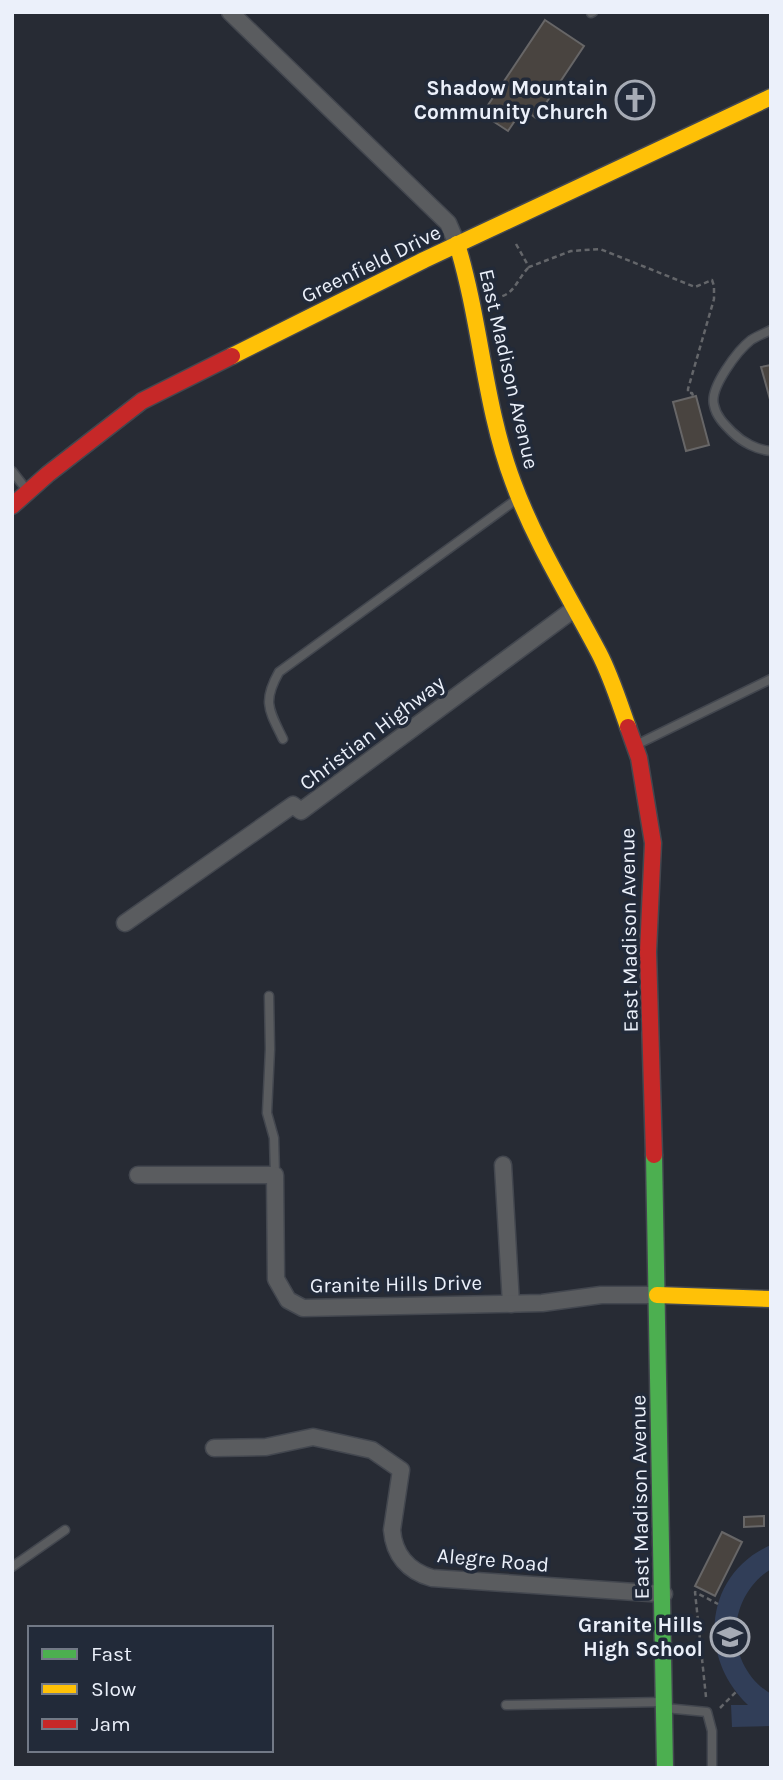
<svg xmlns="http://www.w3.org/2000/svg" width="783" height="1780" font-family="Karla,sans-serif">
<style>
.green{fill:#313e58}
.building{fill:#494440;stroke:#676667;stroke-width:2}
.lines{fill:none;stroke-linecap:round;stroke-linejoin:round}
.lane-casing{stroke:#43474f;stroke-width:11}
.street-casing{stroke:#43474f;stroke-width:19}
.fast-casing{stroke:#43474f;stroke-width:19}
.slow-casing{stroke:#43474f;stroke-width:19}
.jam-casing{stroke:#43474f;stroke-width:19}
.path{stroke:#64666a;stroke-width:2.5;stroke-dasharray:5 3.5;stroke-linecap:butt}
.lane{stroke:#5a5c5f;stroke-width:8}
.street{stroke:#5a5c5f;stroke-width:16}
.fast{stroke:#4caf50;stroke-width:16}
.slow{stroke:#ffc107;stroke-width:16}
.jam{stroke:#c62828;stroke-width:16}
.labels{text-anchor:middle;stroke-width:7;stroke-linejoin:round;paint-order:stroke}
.poi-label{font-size:21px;font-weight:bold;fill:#ebf0fa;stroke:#222a39;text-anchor:end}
.street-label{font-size:21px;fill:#ebf0fa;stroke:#222a39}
</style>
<rect width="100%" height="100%" fill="#272b34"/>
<path class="green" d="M771 1545V1569C725 1598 724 1665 771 1694V1726L732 1727 731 1705H748C697 1657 704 1574 771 1545Z"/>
<g class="building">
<polygon points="545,20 584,46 536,118 523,109 508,131 482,114"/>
<polygon points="771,365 771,403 761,367"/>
<polygon points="696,396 709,445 686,451 673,402"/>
<polygon points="764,1516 764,1526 744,1527 744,1517"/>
<polygon points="722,1532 742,1542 715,1596 695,1586"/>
</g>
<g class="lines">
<defs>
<g id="lane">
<polyline points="591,13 593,12"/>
<path d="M771 330C765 333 757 336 751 340 738 350 709 388 714 405 716 416 724 424 732 432 742 442 757 450 771 451"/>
<polyline points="12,471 26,489"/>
<path d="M283 739C269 710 262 702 279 672L517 499"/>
<polyline points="638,744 771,679"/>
<polyline points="269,996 270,1049 267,1113 274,1138 275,1175"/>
<polyline points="12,1567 65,1530"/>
<polyline points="506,1705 661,1702"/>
<polyline points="665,1708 707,1712 712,1731 712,1768"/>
</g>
<g id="street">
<polyline points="230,12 448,223 457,244"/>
<polyline points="125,923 293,805 301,811 574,609"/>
<polyline points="503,1165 511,1304"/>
<polyline points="138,1175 275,1175 276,1279 288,1300 303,1308 542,1303 601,1295 657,1295"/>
<path d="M214 1448 266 1447 313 1437 372 1450 401 1470 392 1530C394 1555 408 1571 432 1578L664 1594"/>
</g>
<polyline id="fast" points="654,1155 665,1768"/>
<g id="slow">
<path d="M457 244C481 322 484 405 513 482 535 542 569 596 599 653 611 676 619 702 628 727"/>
<polyline points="232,356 424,260 771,97"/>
<polyline points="657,1295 771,1299"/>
</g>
<g id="jam">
<polyline points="12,506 48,474 142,401 232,356"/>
<polyline points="628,727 639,758 653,843 648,952 654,1155"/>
</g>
</defs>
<use href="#lane" class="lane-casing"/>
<use href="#street" class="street-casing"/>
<use href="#fast" class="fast-casing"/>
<use href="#slow" class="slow-casing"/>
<use href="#jam" class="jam-casing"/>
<g class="path">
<polyline points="516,244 529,267 571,251 600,249 695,287 712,280 714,286 714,299 688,389 688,393 692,393 693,396"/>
<path d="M494 298C515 296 516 280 529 267"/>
<polyline points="706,1697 695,1592 718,1604"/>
<polyline points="720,1708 736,1692"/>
</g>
<use href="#lane" class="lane"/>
<use href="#street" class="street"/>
<use href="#fast" class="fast"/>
<use href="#slow" class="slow"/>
<use href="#jam" class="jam"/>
</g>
<defs>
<symbol id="church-ring" viewBox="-11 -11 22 22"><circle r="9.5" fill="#222a39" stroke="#a6abb5" stroke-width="1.5"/><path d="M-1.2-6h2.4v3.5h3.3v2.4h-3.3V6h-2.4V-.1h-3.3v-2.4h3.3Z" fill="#a6abb5"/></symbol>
<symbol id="school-ring" viewBox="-11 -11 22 22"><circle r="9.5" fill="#222a39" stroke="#a6abb5" stroke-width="1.5"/><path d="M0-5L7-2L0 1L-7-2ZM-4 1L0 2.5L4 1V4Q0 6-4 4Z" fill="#a6abb5"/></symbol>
</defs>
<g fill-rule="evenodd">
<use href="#church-ring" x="613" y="78" width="44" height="44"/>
<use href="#school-ring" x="708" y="1615" width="44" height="44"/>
</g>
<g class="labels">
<g class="poi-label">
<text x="608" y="95">Shadow Mountain<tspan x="608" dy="24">Community Church</tspan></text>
<text x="703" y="1632">Granite Hills<tspan x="703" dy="24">High School</tspan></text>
</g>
<g class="street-label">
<text transform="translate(371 264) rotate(-26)" y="7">Greenfield Drive</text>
<text transform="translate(509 369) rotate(77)" y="7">East Madison Avenue</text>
<text transform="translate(372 733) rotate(-37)" y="7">Christian Highway</text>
<text transform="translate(629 930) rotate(-91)" y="7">East Madison Avenue</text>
<text transform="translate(396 1284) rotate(-1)" y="7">Granite Hills Drive</text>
<text transform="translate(640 1497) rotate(-91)" y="7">East Madison Avenue</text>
<text transform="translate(493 1560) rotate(5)" y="7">Alegre Road</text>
</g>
</g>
<rect width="783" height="1780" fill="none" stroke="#ebf0fa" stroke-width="28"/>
<rect x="28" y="1626" width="245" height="126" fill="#222a39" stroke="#727986" stroke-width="2"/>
<rect x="42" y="1649" width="35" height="10" fill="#4caf50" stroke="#727986" stroke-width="2"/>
<text x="91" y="1661" font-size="21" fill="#ebf0fa">Fast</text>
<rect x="42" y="1684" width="35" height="10" fill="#ffc107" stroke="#727986" stroke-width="2"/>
<text x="91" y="1696" font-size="21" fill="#ebf0fa">Slow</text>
<rect x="42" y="1719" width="35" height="10" fill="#c62828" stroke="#727986" stroke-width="2"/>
<text x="91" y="1731" font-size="21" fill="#ebf0fa">Jam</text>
</svg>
